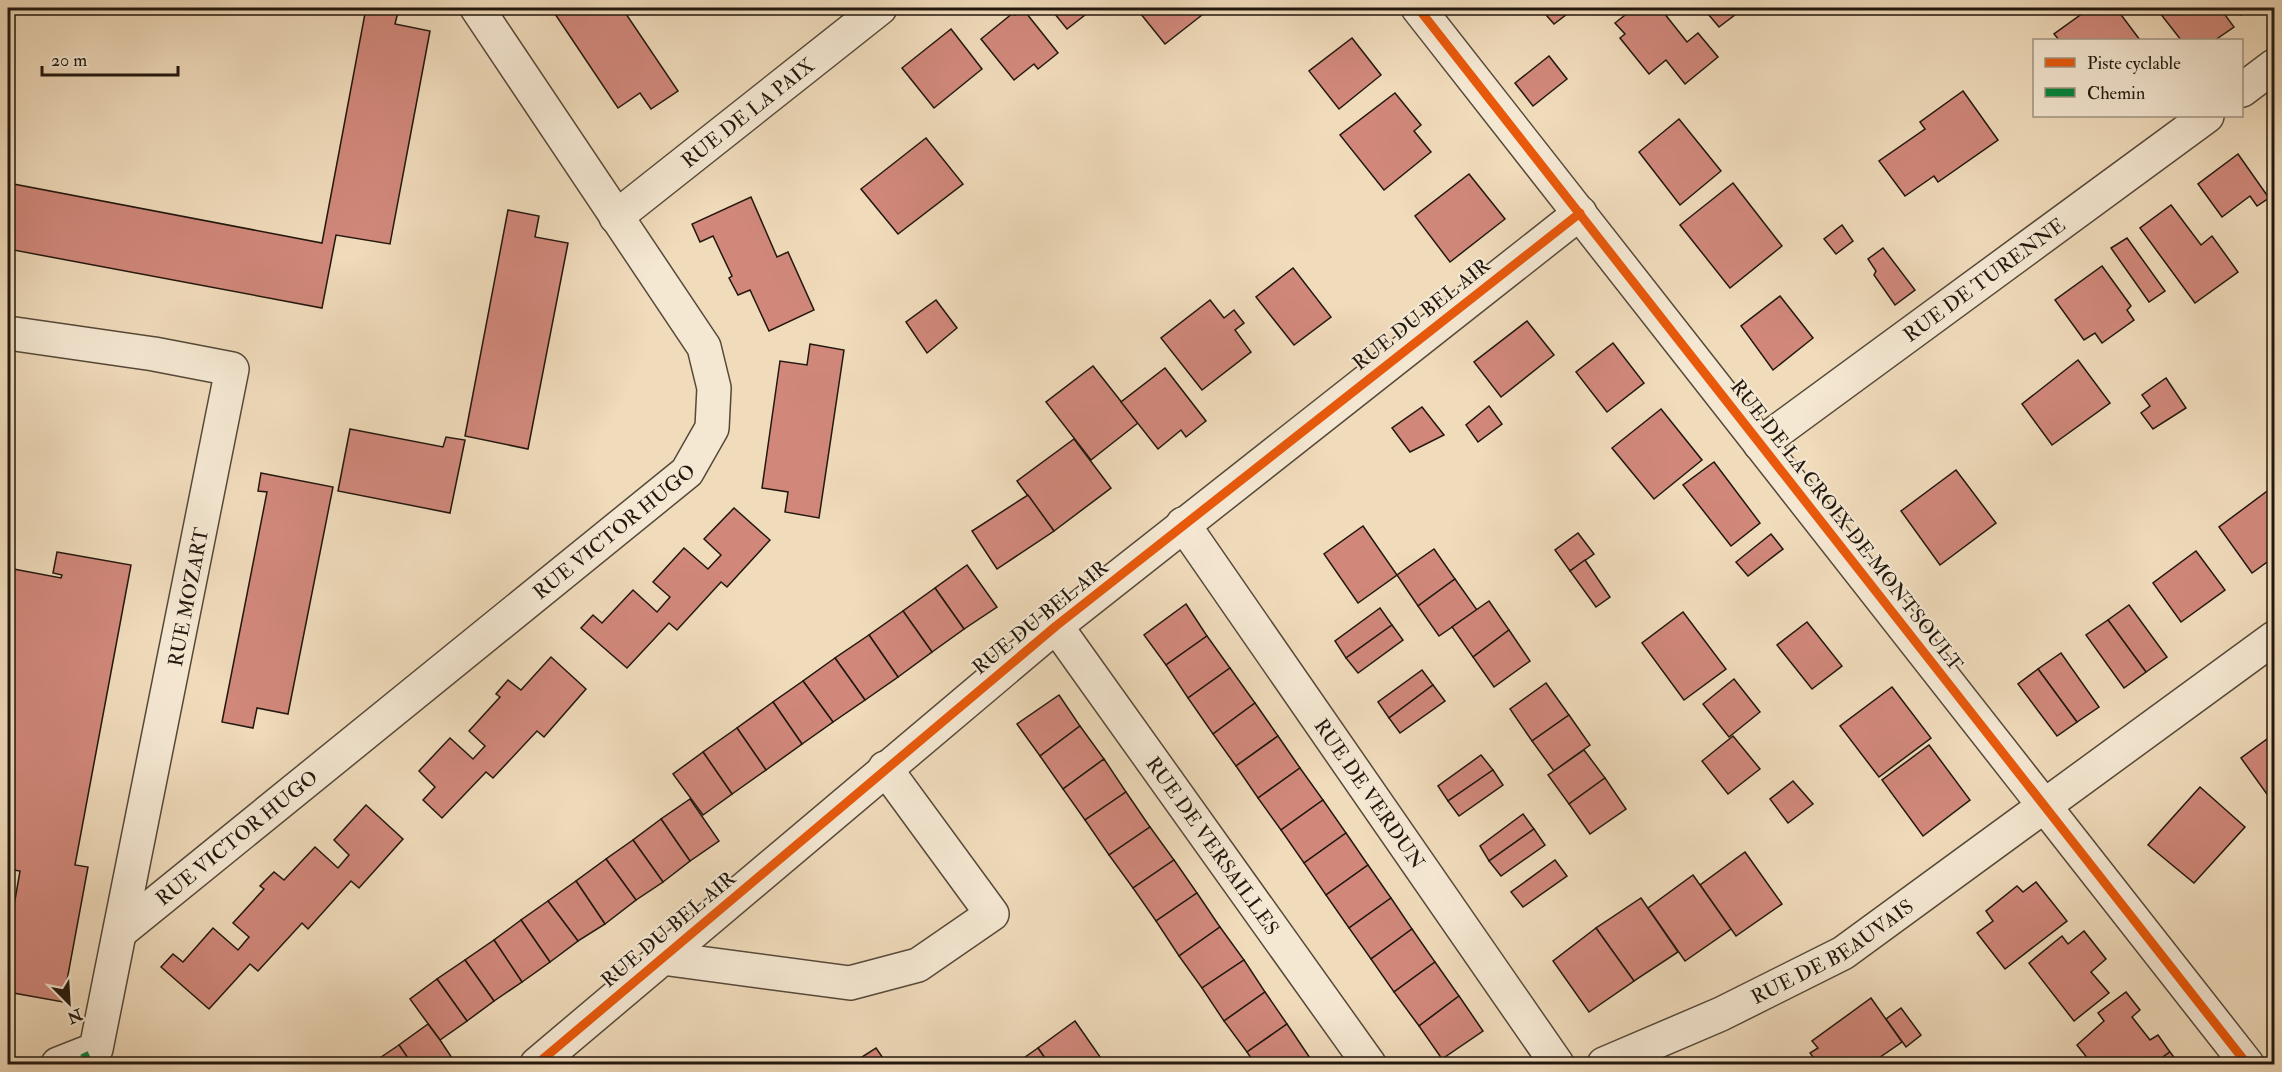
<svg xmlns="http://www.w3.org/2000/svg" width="2282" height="1072" font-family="'IM FELL Double Pica',serif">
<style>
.building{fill:#d1887b;stroke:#22180e;stroke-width:1.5}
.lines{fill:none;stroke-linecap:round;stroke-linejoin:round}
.minor-casing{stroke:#564939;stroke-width:36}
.minor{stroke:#f5e8d3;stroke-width:33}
.quiet{stroke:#00873e;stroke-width:8;stroke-dasharray:15 8;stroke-linecap:butt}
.cycleway-casing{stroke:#f5e8d3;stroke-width:13}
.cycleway{stroke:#e8590c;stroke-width:9}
.labels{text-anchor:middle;stroke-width:4.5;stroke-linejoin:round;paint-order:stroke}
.street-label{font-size:20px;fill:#22180e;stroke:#f5e8d3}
</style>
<rect width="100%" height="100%" fill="#f0dbbb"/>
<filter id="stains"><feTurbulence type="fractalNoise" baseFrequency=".00333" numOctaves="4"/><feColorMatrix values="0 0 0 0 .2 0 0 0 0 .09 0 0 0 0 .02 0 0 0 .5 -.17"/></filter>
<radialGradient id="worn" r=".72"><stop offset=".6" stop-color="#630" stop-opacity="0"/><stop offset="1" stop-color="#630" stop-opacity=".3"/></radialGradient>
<g class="building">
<polygon points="366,8 399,8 395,24 430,31 390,244 336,235 322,308 8,249 8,183 322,243"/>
<polygon points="551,8 622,8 678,91 651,109 640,93 618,108"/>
<polygon points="1050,8 1094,8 1067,29"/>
<polygon points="1136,8 1196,8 1202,15 1165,44"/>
<polygon points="1540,8 1575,8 1554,24"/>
<polygon points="1634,8 1670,8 1664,13 1687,42 1698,33 1718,57 1685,84 1666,60 1649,74 1620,38 1625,34 1615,23"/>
<polygon points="1703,8 1744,8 1719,27"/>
<polygon points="2090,8 2116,8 2140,40 2059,40 2054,34"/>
<polygon points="2156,8 2220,8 2234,27 2215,40 2181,40"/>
<polygon points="2236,8 2264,8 2256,13 2252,8 2241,15"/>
<polygon points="1023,9 1058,53 1038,69 1034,64 1014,80 981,39 1013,13 1015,15"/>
<polygon points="951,29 982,69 934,108 902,68"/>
<polygon points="1352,38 1381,75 1339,109 1309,71"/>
<polygon points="1549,56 1567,79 1533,106 1515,83"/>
<polygon points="1963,91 1998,140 1938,182 1934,176 1905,196 1879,161 1925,129 1920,122"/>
<polygon points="1395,93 1421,125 1414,131 1431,152 1384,190 1340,135"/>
<polygon points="1679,119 1721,171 1680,205 1639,152"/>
<polygon points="926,138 963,184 898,234 861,189"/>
<polygon points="2238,154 2269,198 2257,206 2250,196 2222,217 2198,184"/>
<polygon points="1469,174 1505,219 1450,262 1415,216"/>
<polygon points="1733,183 1782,246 1730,288 1680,225"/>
<polygon points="751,197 777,257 788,252 814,310 769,331 750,290 738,295 729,278 732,276 713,236 700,242 692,224"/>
<polygon points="2171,205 2201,245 2212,236 2238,272 2195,303 2140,228"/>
<polygon points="508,210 539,216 535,237 568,243 528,449 465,436"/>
<polygon points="1842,225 1853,241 1836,254 1824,239"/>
<polygon points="2127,238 2165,291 2149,302 2111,248"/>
<polygon points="1883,248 1915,290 1895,305 1874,275 1876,271 1868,259"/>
<polygon points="2102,266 2131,306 2127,310 2134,320 2102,343 2095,333 2084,340 2055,300"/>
<polygon points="1293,268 1331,317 1294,345 1256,297"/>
<polygon points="1780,296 1813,338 1773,370 1741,326"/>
<polygon points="936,300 957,328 927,353 906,322"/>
<polygon points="1210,300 1224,318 1234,310 1244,323 1235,330 1251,352 1202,390 1161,338"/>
<polygon points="1527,321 1554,355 1501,397 1474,362"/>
<polygon points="1613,343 1644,383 1607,412 1576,372"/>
<polygon points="810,344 844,350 819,518 785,512 788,492 762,488 780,361 807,365"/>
<polygon points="2078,360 2110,403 2052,445 2022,404"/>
<polygon points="1093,366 1138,423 1091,460 1046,402"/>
<polygon points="1165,368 1206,421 1186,437 1181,430 1158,449 1121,402"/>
<polygon points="2166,378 2186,408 2153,429 2141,413 2150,406 2142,395"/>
<polygon points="1489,406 1502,424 1478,442 1466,425"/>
<polygon points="1422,407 1444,435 1410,452 1392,428"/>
<polygon points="1661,409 1702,460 1654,499 1612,448"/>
<polygon points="350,429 443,447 446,437 465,440 450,513 338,491"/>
<polygon points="1074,439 1111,488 1054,531 1017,481"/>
<polygon points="1714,462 1760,523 1731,546 1683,485"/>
<polygon points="1956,470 1996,523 1940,565 1901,511"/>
<polygon points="261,473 333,487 288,714 257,708 253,728 222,722 267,492 258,491"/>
<polygon points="2274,486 2274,557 2252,573 2219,527"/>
<polygon points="1028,495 1054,531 997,569 972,531"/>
<polygon points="734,508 770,540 727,587 721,582 677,630 669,623 627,668 581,628 593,615 602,623 633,590 657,612 670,597 653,582 684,548 708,569 721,555 704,539"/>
<polygon points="1363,526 1397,575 1358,603 1324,554"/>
<polygon points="1578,533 1594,554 1570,571 1555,550"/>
<polygon points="1771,534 1783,549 1748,576 1736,562"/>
<polygon points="1434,549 1455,579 1418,606 1397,575"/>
<polygon points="2196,551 2225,590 2181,622 2153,583"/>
<polygon points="57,552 131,565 75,865 88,867 63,1002 8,992 8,940 20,871 8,869 8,568 61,578 62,575 53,573"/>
<polygon points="1585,560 1610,597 1596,607 1570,571"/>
<polygon points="967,565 997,607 964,629 935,588"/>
<polygon points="1455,579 1477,610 1439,636 1418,606"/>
<polygon points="935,588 964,629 932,652 903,611"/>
<polygon points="1489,601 1509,630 1473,657 1452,627"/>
<polygon points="1186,604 1207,636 1166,665 1144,635"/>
<polygon points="2129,605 2167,657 2146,672 2108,620"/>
<polygon points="1380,608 1392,625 1346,658 1335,641"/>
<polygon points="903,611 932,652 898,677 869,635"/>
<polygon points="1683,612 1726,669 1684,700 1642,643"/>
<polygon points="2108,620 2146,672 2124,688 2086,635"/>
<polygon points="1807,622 1842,666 1812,689 1777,645"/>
<polygon points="1392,625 1403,640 1358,673 1346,658"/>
<polygon points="1509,630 1530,661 1494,687 1473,657"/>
<polygon points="869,635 898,677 865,700 835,658"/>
<polygon points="1207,636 1230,668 1188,698 1166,665"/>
<polygon points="2061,653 2099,707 2077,722 2038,669"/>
<polygon points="551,657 586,689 544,737 537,731 493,778 486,772 442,818 423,800 435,787 419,771 450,738 473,759 485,746 469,731 500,697 496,694 508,680 521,690"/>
<polygon points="835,658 865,700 833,722 803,681"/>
<polygon points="1230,668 1255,703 1213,734 1188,698"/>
<polygon points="2038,669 2077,722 2057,736 2018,684"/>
<polygon points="1422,670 1433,685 1389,718 1378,702"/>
<polygon points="1734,679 1760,712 1729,737 1703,704"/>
<polygon points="803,681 833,722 802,744 773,702"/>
<polygon points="1546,683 1569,715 1532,741 1510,709"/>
<polygon points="1433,685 1445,701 1400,733 1389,718"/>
<polygon points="1892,687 1931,738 1879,777 1840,726"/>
<polygon points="1059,695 1080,726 1040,756 1017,724"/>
<polygon points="773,702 802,744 766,770 737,728"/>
<polygon points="1255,703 1278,736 1236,766 1213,734"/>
<polygon points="1569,715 1590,745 1554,771 1532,741"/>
<polygon points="1080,726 1104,759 1063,789 1040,756"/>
<polygon points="737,728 766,770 732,794 703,752"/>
<polygon points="2274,734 2274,804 2241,758"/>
<polygon points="1278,736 1300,768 1258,798 1236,766"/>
<polygon points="1733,736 1760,769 1728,794 1702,761"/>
<polygon points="1929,745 1970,800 1923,836 1882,780"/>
<polygon points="1584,750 1605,778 1569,804 1548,775"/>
<polygon points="703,752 732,794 703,815 673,774"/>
<polygon points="1481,755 1493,770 1448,801 1438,786"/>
<polygon points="1104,759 1126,792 1085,820 1063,789"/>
<polygon points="1300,768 1323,800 1281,830 1258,798"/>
<polygon points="1493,770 1503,785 1459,816 1448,801"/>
<polygon points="1605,778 1626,809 1590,834 1569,804"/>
<polygon points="1793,781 1813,804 1788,823 1770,799"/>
<polygon points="2200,787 2245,827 2194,883 2148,845"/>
<polygon points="1126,792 1150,827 1109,855 1085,820"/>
<polygon points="690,799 719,841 690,861 661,819"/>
<polygon points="1323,800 1346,833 1304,863 1281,830"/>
<polygon points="366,805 403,839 359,888 351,881 308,929 302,923 258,971 250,964 209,1009 161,967 173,954 183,962 213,928 238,950 249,937 233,923 264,889 260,886 274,872 284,880 315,847 338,868 349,855 334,840"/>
<polygon points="1523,814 1534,829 1489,861 1480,846"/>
<polygon points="661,819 690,861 663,882 633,840"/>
<polygon points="1150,827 1174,860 1133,888 1109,855"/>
<polygon points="1534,829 1545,845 1501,876 1489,861"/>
<polygon points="1346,833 1368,865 1326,895 1304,863"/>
<polygon points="633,840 663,882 636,900 606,859"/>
<polygon points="1745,852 1782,904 1736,936 1700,885"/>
<polygon points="606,859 636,900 605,924 576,881"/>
<polygon points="1174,860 1197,893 1156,921 1133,888"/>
<polygon points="1555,860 1567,876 1523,907 1511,892"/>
<polygon points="1368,865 1391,898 1349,928 1326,895"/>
<polygon points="1693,875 1731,929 1685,961 1648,908"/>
<polygon points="576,881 605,924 578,941 548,901"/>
<polygon points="2036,882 2067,921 2005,969 1977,933 1993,921 1986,911 2017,886 2023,892"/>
<polygon points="1197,893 1220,927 1179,956 1156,921"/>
<polygon points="1391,898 1412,929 1371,959 1349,928"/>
<polygon points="1641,898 1678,952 1634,981 1596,928"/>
<polygon points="548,901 578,941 550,962 521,920"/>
<polygon points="521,920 550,962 522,982 494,940"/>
<polygon points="1220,927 1244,960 1202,988 1179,956"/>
<polygon points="1596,928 1634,981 1589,1012 1553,961"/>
<polygon points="1412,929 1435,962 1394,992 1371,959"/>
<polygon points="2084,931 2106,959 2091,972 2109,993 2074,1021 2029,963 2062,936 2068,944"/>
<polygon points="494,940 522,982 494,1001 465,960"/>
<polygon points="465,960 494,1001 467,1021 437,979"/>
<polygon points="1244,960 1265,992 1224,1021 1202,988"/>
<polygon points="1435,962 1459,996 1419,1026 1394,992"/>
<polygon points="437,979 467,1021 440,1040 410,999"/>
<polygon points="1265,992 1287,1024 1247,1052 1224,1021"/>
<polygon points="2126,992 2140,1010 2132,1017 2150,1040 2158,1035 2170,1052 2153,1064 2092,1064 2077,1045 2104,1021 2098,1013"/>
<polygon points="1459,996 1483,1031 1442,1059 1419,1026"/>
<polygon points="1871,998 1902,1042 1870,1064 1818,1064 1810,1053 1818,1048 1812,1041"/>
<polygon points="1901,1008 1921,1035 1906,1047 1886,1019"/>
<polygon points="1075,1021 1105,1064 1049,1064 1038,1048"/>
<polygon points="428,1024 440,1040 456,1064 412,1064 399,1045"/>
<polygon points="1287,1024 1310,1058 1301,1064 1255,1064 1247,1052"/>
<polygon points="399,1045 412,1064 371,1064"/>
<polygon points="876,1048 887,1064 851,1064"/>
<polygon points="1038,1048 1049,1064 1015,1064"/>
<polygon points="2170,1052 2179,1064 2153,1064"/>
</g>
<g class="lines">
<defs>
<g id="minor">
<polyline points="1418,8 2247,1064"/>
<polyline points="2242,90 2274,66"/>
<path id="s1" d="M616 217 880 8"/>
<polyline points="8,333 154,354 232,369 96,1049 58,1064"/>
<path id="s2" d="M1760 444 2207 116"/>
<path id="s3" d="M1183 524 1557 1064"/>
<path id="s4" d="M1056 626 1369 1064"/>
<path id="s5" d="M120 932 687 472 712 428 714 388 704 347 477 8"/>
<polyline points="662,958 850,983 918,965 992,914 885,768"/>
<polyline points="537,1064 1056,626 1580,213"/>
<path id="s6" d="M1604 1064 1721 1014 1843 953 2274 638"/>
</g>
</defs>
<use href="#minor" class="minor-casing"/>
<use href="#minor" class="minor"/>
<polyline class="quiet" points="84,1053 89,1064"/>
<defs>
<g id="cycleway">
<polyline points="1418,8 2247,1064"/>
<polyline points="537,1064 1056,626 1580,213"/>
</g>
</defs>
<use href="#cycleway" class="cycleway-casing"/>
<use href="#cycleway" class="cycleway"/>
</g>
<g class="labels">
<g class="street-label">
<text dy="7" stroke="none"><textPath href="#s1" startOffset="168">RUE DE LA PAIX</textPath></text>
<text dy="7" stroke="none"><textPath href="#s2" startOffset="278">RUE DE TURENNE</textPath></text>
<text transform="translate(1421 314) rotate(-38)" y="7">RUE DU BEL AIR</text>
<text transform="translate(1847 525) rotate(52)" y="7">RUE DE LA CROIX DE MONTSOULT</text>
<text dy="7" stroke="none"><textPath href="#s5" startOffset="636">RUE VICTOR HUGO</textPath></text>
<text transform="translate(188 597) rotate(-79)" y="7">RUE MOZART</text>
<text transform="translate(1040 617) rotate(-39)" y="7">RUE DU BEL AIR</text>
<text dy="7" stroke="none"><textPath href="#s3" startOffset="328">RUE DE VERDUN</textPath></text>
<text dy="7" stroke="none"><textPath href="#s5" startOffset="150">RUE VICTOR HUGO</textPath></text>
<text dy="7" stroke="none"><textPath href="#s4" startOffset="270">RUE DE VERSAILLES</textPath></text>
<text transform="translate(668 929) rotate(-40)" y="7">RUE DU BEL AIR</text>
<text dy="7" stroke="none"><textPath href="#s6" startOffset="255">RUE DE BEAUVAIS</textPath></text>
</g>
</g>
<rect width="2282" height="1072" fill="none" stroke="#f0dbbb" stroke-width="30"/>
<rect x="9" y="9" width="2264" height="1054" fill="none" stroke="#22180e" stroke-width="3"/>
<rect x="15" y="15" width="2252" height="1042" fill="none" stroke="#22180e" stroke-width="1.5"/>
<rect x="2033" y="39" width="210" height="78" fill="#f5e8d3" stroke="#a19584" stroke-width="1.5"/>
<rect x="2045" y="58" width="30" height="9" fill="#e8590c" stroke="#a19584" stroke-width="1.5"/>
<text x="2087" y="69" font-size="18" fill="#22180e">Piste cyclable</text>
<rect x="2045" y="88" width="30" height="9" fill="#00873e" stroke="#a19584" stroke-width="1.5"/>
<text x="2087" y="99" font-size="18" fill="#22180e">Chemin</text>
<g transform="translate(69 1003) rotate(156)" stroke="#f5e8d3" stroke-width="4.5" paint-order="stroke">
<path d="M0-4.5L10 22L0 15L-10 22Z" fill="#22180e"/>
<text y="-9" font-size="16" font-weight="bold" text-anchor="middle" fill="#22180e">N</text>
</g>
<path d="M42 66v9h136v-9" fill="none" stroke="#22180e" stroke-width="3"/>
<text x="51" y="66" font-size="18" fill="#22180e" stroke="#f5e8d3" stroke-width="4.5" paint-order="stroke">20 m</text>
<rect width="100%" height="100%" filter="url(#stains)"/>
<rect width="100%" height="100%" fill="url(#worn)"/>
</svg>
